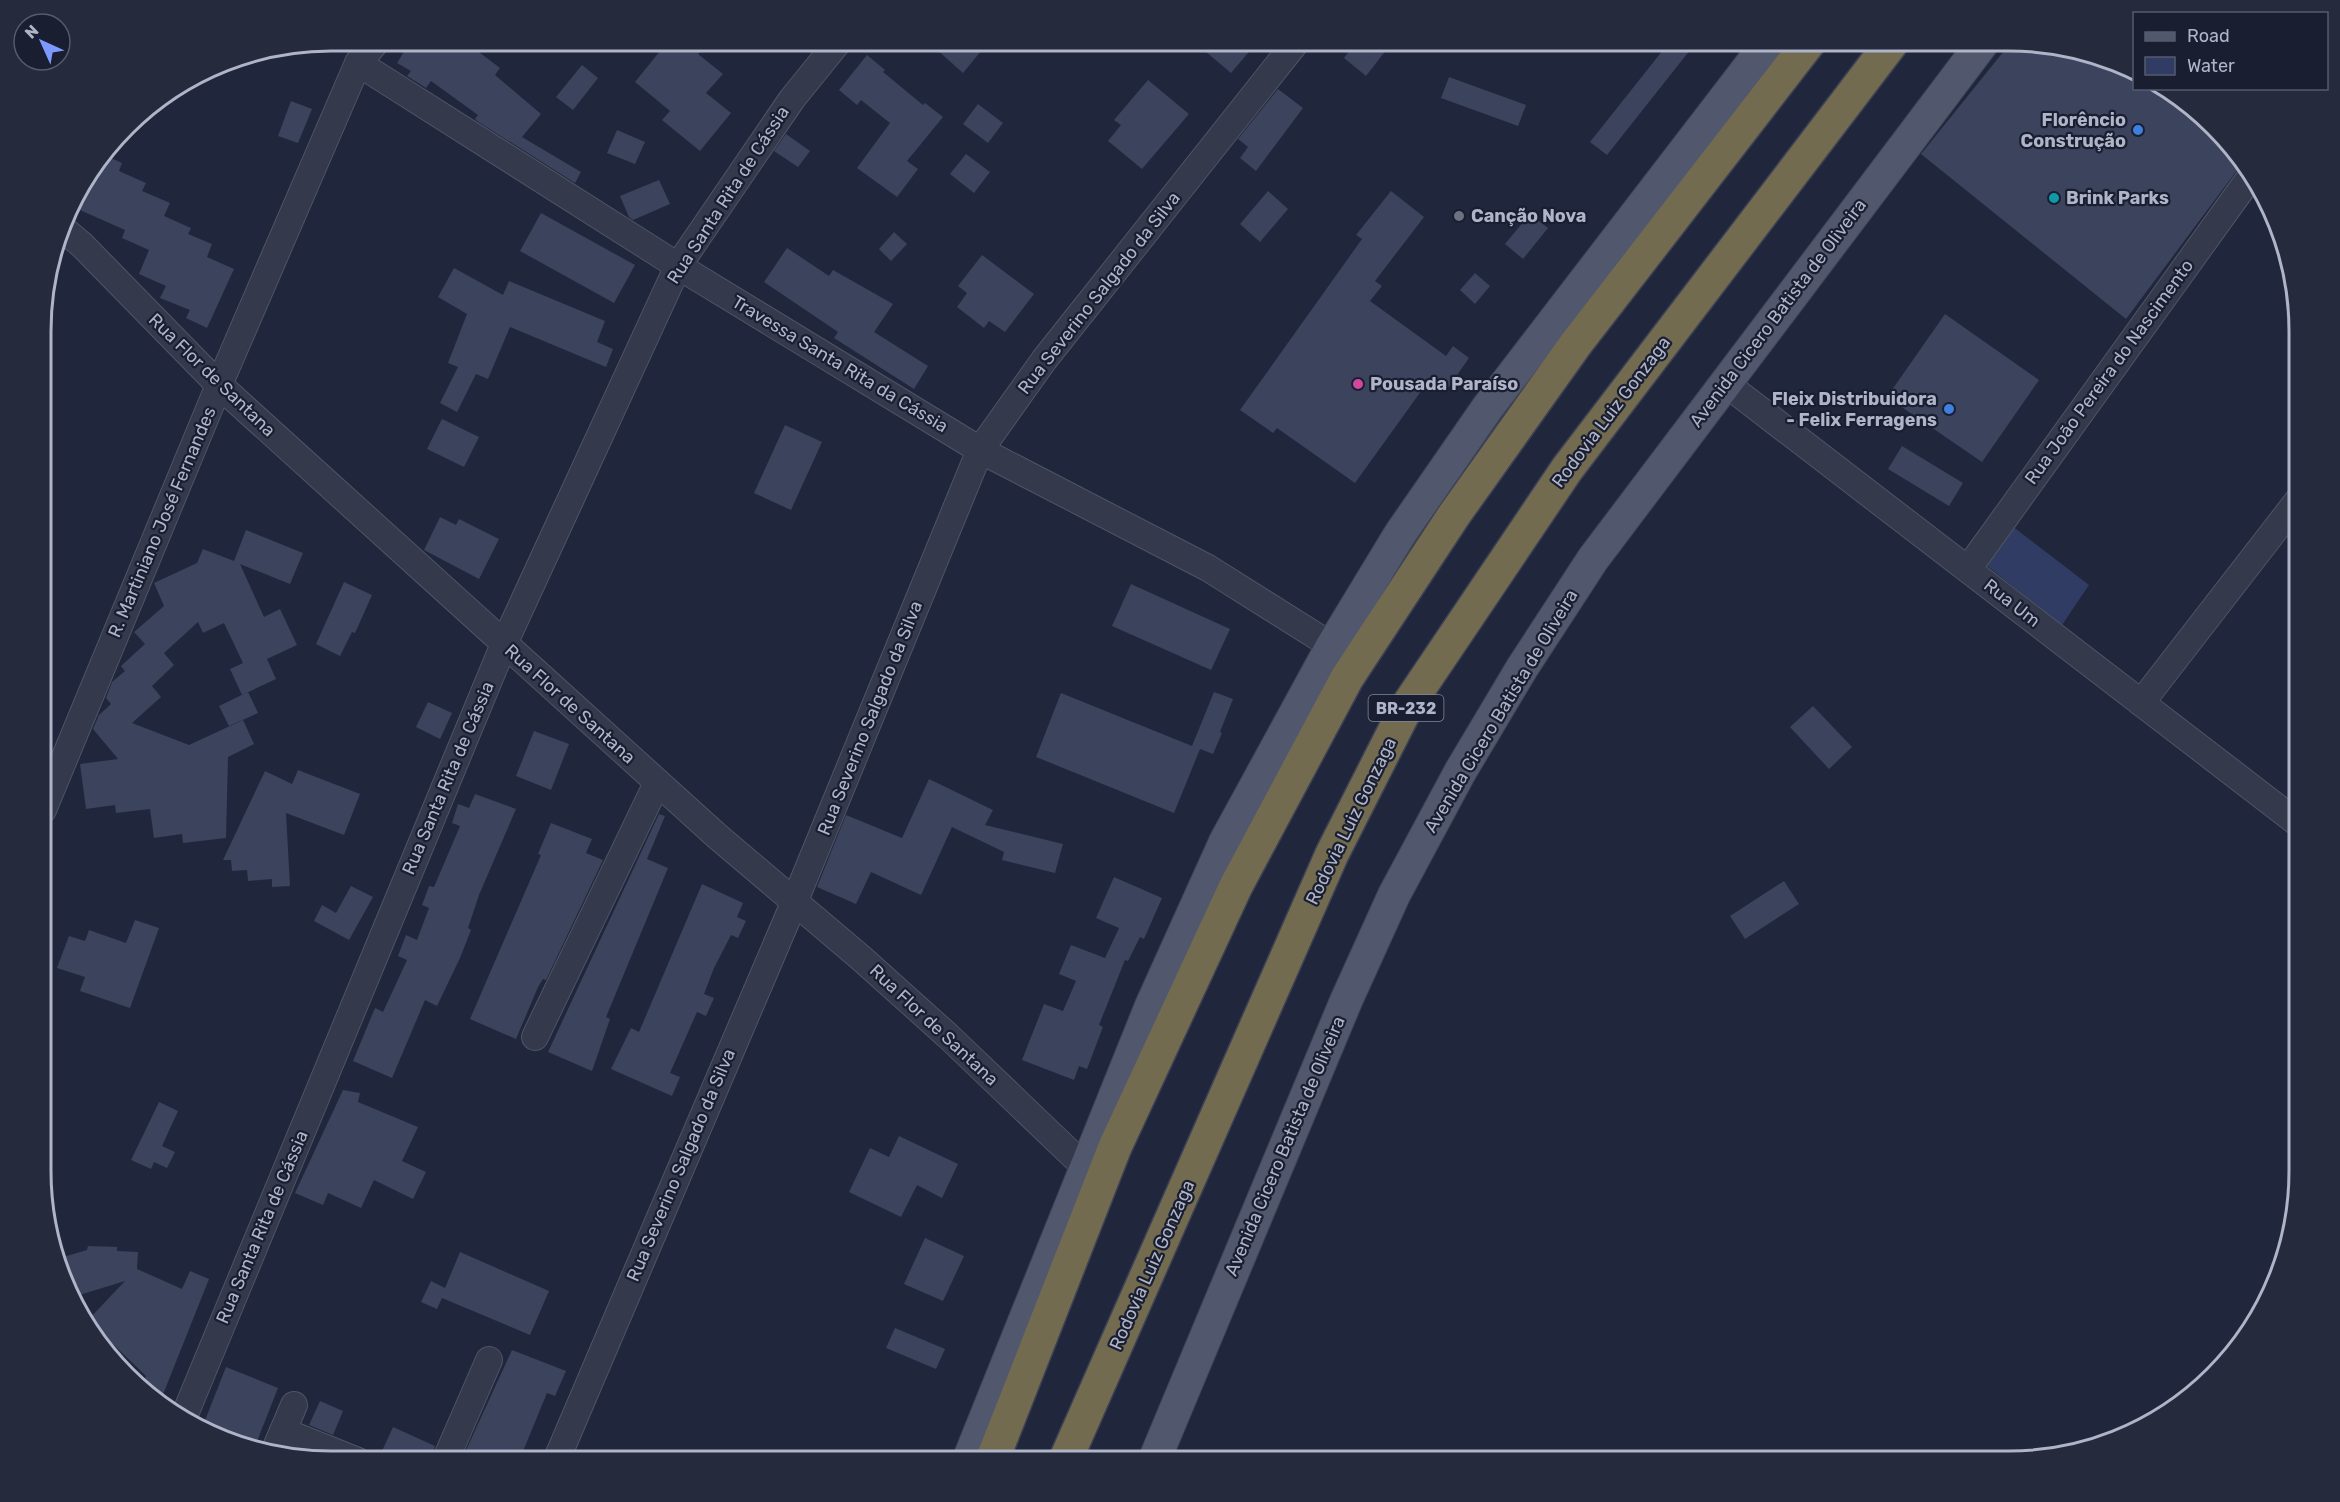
<svg xmlns="http://www.w3.org/2000/svg" width="2340" height="1502" font-family="Rubik,sans-serif">
<style>
.water{fill:#303c63}
.building{fill:#3b435d}
.lines{fill:none;stroke-linecap:round;stroke-linejoin:round}
.minor-casing{stroke:#4f5467;stroke-width:28}
.major-casing{stroke:#3d4355;stroke-width:34}
.highway-casing{stroke:#3c4154;stroke-width:36}
.minor{stroke:#343a4c;stroke-width:26}
.major{stroke:#51586d;stroke-width:32}
.highway{stroke:#736b50;stroke-width:33}
.shop-dot{fill:#3f7fe0;stroke:#191f31;stroke-width:2}
.culture-dot{fill:#0f9aa8;stroke:#191f31;stroke-width:2}
.worship-dot{fill:#6b7280;stroke:#191f31;stroke-width:2}
.hotel-dot{fill:#d1479c;stroke:#191f31;stroke-width:2}
.labels{text-anchor:middle;stroke-width:4.5;stroke-linejoin:round;paint-order:stroke}
.shield{fill:#191f31;stroke:#82879b;stroke-width:1.5}
.shield-label{font-size:16px;font-weight:bold;fill:#afb4c8}
.poi-label{font-size:18px;font-weight:bold;fill:#afb4c8;stroke:#191f31;text-anchor:start}
.street-label{font-size:18px;fill:#afb4c8;stroke:#191f31}
.rim{fill:none;stroke:#afb4c8;stroke-width:3}
</style>
<rect width="100%" height="100%" fill="#20273c"/>
<polygon class="water" points="2012,526 2089,585 2062,625 1986,565"/>
<g class="building">
<polygon points="411,40 455,40 465,47 467,43 500,68 495,75 541,114 522,137 581,172 575,183 477,121 475,119 478,115 431,81 426,88 407,76 411,71 397,63"/>
<polygon points="669,40 710,40 698,54 723,74 706,93 731,113 700,151 662,120 670,111 635,82"/>
<polygon points="926,40 990,40 963,73"/>
<polygon points="1192,40 1259,40 1231,73"/>
<polygon points="1358,40 1394,40 1366,76 1344,58"/>
<polygon points="1671,40 1698,40 1607,155 1590,142"/>
<polygon points="2012,41 2102,56 2134,72 2134,88 2171,90 2241,165 2126,319 1921,154"/>
<polygon points="867,55 885,70 883,72 923,105 925,103 943,117 907,161 918,169 897,197 857,168 890,123 861,100 857,105 839,90"/>
<polygon points="582,65 598,78 573,110 556,97"/>
<polygon points="1449,77 1526,105 1518,126 1441,98"/>
<polygon points="1148,80 1189,114 1142,169 1108,141 1121,125 1114,120"/>
<polygon points="1278,89 1303,108 1256,171 1240,158 1248,147 1238,139"/>
<polygon points="291,101 312,109 298,143 278,136"/>
<polygon points="978,104 1003,123 988,143 963,124"/>
<polygon points="617,130 645,142 635,164 607,153"/>
<polygon points="786,134 810,151 798,167 774,151"/>
<polygon points="966,154 990,172 974,193 950,174"/>
<polygon points="106,156 122,163 119,171 146,183 142,191 170,203 164,216 191,228 188,234 212,244 207,257 234,269 207,328 186,318 190,310 160,298 166,286 139,274 149,250 122,238 125,230 71,206"/>
<polygon points="659,180 670,204 633,220 629,217 620,196"/>
<polygon points="1268,191 1288,209 1260,242 1240,224"/>
<polygon points="1391,191 1424,217 1375,281 1382,286 1370,301 1446,356 1453,346 1469,358 1448,388 1432,376 1355,483 1277,428 1273,433 1240,410 1362,239 1356,235"/>
<polygon points="541,213 635,265 614,303 520,251"/>
<polygon points="1530,214 1548,228 1523,259 1505,244"/>
<polygon points="894,232 907,244 891,261 879,249"/>
<polygon points="787,248 829,276 833,270 893,304 874,332 928,366 914,389 834,338 838,332 764,282"/>
<polygon points="982,255 1034,294 1005,332 989,321 984,328 957,307 967,293 958,286"/>
<polygon points="454,268 503,295 509,281 605,321 597,342 613,349 606,367 510,327 488,379 476,374 457,412 440,403 458,367 448,363 467,314 438,297"/>
<polygon points="1475,273 1490,286 1475,304 1460,290"/>
<polygon points="1945,314 2039,380 1982,462 1887,397"/>
<polygon points="442,419 479,437 464,467 427,449"/>
<polygon points="785,425 822,442 791,510 754,493"/>
<polygon points="1902,446 1963,483 1949,506 1888,469"/>
<polygon points="440,517 456,525 459,519 499,539 479,579 424,550"/>
<polygon points="246,530 303,553 290,584 240,564 264,617 280,609 297,645 267,659 276,679 242,695 230,669 243,663 224,623 203,633 198,622 164,653 174,665 152,686 161,697 132,723 189,745 243,720 254,744 228,757 226,838 183,843 182,834 154,838 150,809 116,813 115,805 86,809 80,764 118,759 93,729 99,715 111,704 106,698 112,682 125,671 121,666 145,644 134,632 164,606 154,583 197,563 203,549 234,561"/>
<polygon points="344,582 372,595 355,633 352,632 340,656 316,644"/>
<polygon points="1131,584 1230,629 1211,670 1112,626"/>
<polygon points="248,692 258,713 229,726 219,706"/>
<polygon points="1214,692 1233,699 1220,732 1222,733 1213,754 1200,749 1174,813 1036,757 1061,693 1192,746"/>
<polygon points="428,702 452,713 440,739 416,727"/>
<polygon points="1813,706 1852,747 1829,769 1790,727"/>
<polygon points="534,731 569,744 551,790 516,776"/>
<polygon points="298,770 360,794 344,835 286,813 290,886 272,887 272,879 248,881 247,870 232,871 231,860 223,860 265,771 292,784"/>
<polygon points="929,779 993,810 985,825 1063,844 1055,873 1002,860 1004,852 952,827 921,895 871,872 856,904 817,887 846,815 902,838"/>
<polygon points="475,794 516,809 479,895 468,928 471,930 460,958 437,1006 425,1000 392,1078 353,1061 375,1008 383,1012 407,960 398,956 406,935 417,940 429,908 422,905 429,886 434,887 460,826 452,823 458,804 469,808"/>
<polygon points="659,814 665,816 647,859 668,868 606,1017 610,1019 592,1071 548,1052"/>
<polygon points="551,823 592,839 586,853 603,860 546,980 543,979 538,987 516,1039 470,1019 541,855 538,854"/>
<polygon points="1114,877 1162,898 1144,939 1140,937 1128,961 1125,960 1099,1025 1103,1027 1087,1069 1079,1066 1074,1080 1022,1060 1044,1004 1063,1011 1076,981 1059,974 1071,945 1105,958 1119,928 1096,918"/>
<polygon points="1784,881 1799,904 1745,939 1730,916"/>
<polygon points="702,884 743,903 737,917 746,921 738,938 731,935 714,968 704,994 714,998 706,1016 697,1012 670,1073 680,1077 672,1096 611,1069 631,1028 639,1032"/>
<polygon points="351,886 373,897 349,940 314,921 322,905 336,913"/>
<polygon points="135,920 159,928 130,1008 80,991 85,977 57,968 69,936 85,941 89,930 126,943"/>
<polygon points="343,1090 360,1093 358,1102 418,1127 402,1161 426,1172 413,1199 374,1180 361,1208 328,1193 323,1205 295,1193"/>
<polygon points="159,1102 178,1111 162,1146 175,1152 167,1168 154,1162 151,1169 131,1160"/>
<polygon points="899,1136 958,1164 942,1198 917,1185 901,1217 849,1192 870,1148 889,1157"/>
<polygon points="925,1238 964,1256 943,1301 904,1284"/>
<polygon points="88,1246 117,1247 117,1251 138,1252 137,1269 182,1289 190,1271 209,1279 160,1402 143,1384 146,1376 88,1320 125,1281 73,1297 60,1258 87,1250"/>
<polygon points="460,1252 549,1291 530,1335 442,1298 437,1309 421,1302 431,1281 445,1288"/>
<polygon points="895,1328 945,1349 936,1369 886,1348"/>
<polygon points="512,1350 566,1371 555,1396 547,1393 519,1461 461,1461"/>
<polygon points="226,1367 278,1388 254,1449 238,1446 202,1428"/>
<polygon points="320,1401 343,1411 333,1435 309,1425"/>
<polygon points="393,1427 435,1446 430,1461 391,1461 394,1456 382,1451"/>
</g>
<g class="lines">
<defs>
<g id="minor">
<polyline points="358,63 678,266 980,450 1208,568 1332,646"/>
<polyline points="63,229 82,245 219,385 717,836 861,958 948,1036 1086,1168"/>
<polyline points="1725,383 2299,824"/>
<polyline points="1968,569 2251,176"/>
<polyline points="2141,703 2299,499"/>
<polyline points="43,810 219,385 358,63 377,41"/>
<polyline points="535,1037 657,783"/>
<polyline points="183,1419 504,644 678,266 792,99 839,41"/>
<polyline points="283,1431 358,1461"/>
<polyline points="274,1452 294,1405"/>
<polyline points="445,1461 489,1360"/>
<polyline points="556,1461 794,903 980,450 1044,360 1297,41"/>
</g>
<g id="major">
<polyline points="968,1461 1151,1006 1225,842 1332,646 1400,534 1488,407 1769,41"/>
<polyline points="1154,1461 1346,1001 1394,895 1460,772 1522,668 1593,559 1984,41"/>
</g>
<g id="highway">
<polyline points="992,1461 1115,1147 1236,886 1347,678 1454,515 1575,345 1810,41"/>
<polyline points="1065,1461 1332,854 1406,708 1567,469 1893,41"/>
</g>
</defs>
<use href="#minor" class="minor-casing"/>
<use href="#major" class="major-casing"/>
<use href="#highway" class="highway-casing"/>
<use href="#minor" class="minor"/>
<use href="#major" class="major"/>
<use href="#highway" class="highway"/>
</g>
<g class="shop-dot">
<circle cx="2138" cy="130" r="6"/>
<circle cx="1949" cy="409" r="6"/>
</g>
<circle class="culture-dot" cx="2054" cy="198" r="6"/>
<circle class="worship-dot" cx="1459" cy="216" r="6"/>
<circle class="hotel-dot" cx="1358" cy="384" r="6"/>
<g class="labels">
<rect class="shield" x="1368.5" y="695" width="75" height="26" rx="4.5"/>
<g class="shield-label">
<text x="1406" y="714">BR-232</text>
</g>
<g class="poi-label">
<text x="2126" y="126" text-anchor="end">Florêncio<tspan x="2126" dy="21">Construção</tspan></text>
<text x="2066" y="204">Brink Parks</text>
<text x="1471" y="222">Canção Nova</text>
<text x="1370" y="390">Pousada Paraíso</text>
<text x="1937" y="405" text-anchor="end">Fleix Distribuidora<tspan x="1937" dy="21">- Felix Ferragens</tspan></text>
</g>
<g class="street-label">
<text transform="translate(728 195) rotate(-57)" y="6">Rua Santa Rita de Cássia</text>
<text transform="translate(1099 293) rotate(-52)" y="6">Rua Severino Salgado da Silva</text>
<text transform="translate(1778 313) rotate(-53)" y="6">Avenida Cicero Batista de Oliveira</text>
<text transform="translate(840 364) rotate(31)" y="6">Travessa Santa Rita da Cássia</text>
<text transform="translate(2109 372) rotate(-54)" y="6">Rua João Pereira do Nascimento</text>
<text transform="translate(212 375) rotate(44)" y="6">Rua Flor de Santana</text>
<text transform="translate(1611 412) rotate(-53)" y="6">Rodovia Luiz Gonzaga</text>
<text transform="translate(162 522) rotate(-67)" y="6">R. Martiniano José Fernandes</text>
<text transform="translate(2012 603) rotate(38)" y="6">Rua Um</text>
<text transform="translate(570 704) rotate(42)" y="6">Rua Flor de Santana</text>
<text transform="translate(1501 711) rotate(-59)" y="6">Avenida Cicero Batista de Oliveira</text>
<text transform="translate(870 718) rotate(-68)" y="6">Rua Severino Salgado da Silva</text>
<text transform="translate(448 778) rotate(-67)" y="6">Rua Santa Rita de Cássia</text>
<text transform="translate(1351 821) rotate(-64)" y="6">Rodovia Luiz Gonzaga</text>
<text transform="translate(934 1025) rotate(43)" y="6">Rua Flor de Santana</text>
<text transform="translate(1285 1146) rotate(-67)" y="6">Avenida Cicero Batista de Oliveira</text>
<text transform="translate(681 1165) rotate(-67)" y="6">Rua Severino Salgado da Silva</text>
<text transform="translate(262 1227) rotate(-67)" y="6">Rua Santa Rita de Cássia</text>
<text transform="translate(1152 1265) rotate(-66)" y="6">Rodovia Luiz Gonzaga</text>
</g>
</g>
<path d="M0 0H2340V1502H0ZM331 51H2009A280 280 0 0 1 2289 331V1171A280 280 0 0 1 2009 1451H331A280 280 0 0 1 51 1171V331A280 280 0 0 1 331 51Z" fill="#252b3d" fill-rule="evenodd"/>
<path class="rim" d="M331 51H2009A280 280 0 0 1 2289 331V1171A280 280 0 0 1 2009 1451H331A280 280 0 0 1 51 1171V331A280 280 0 0 1 331 51Z"/>
<rect x="2133" y="12" width="195" height="78" fill="#191f31" stroke="#555b6d" stroke-width="1.5"/>
<rect x="2145" y="32" width="30" height="9" fill="#51586d" stroke="#555b6d" stroke-width="1.5"/>
<text x="2187" y="42" font-size="18" fill="#afb4c8">Road</text>
<rect x="2145" y="57" width="30" height="18" fill="#303c63" stroke="#555b6d" stroke-width="1.5"/>
<text x="2187" y="72" font-size="18" fill="#afb4c8">Water</text>
<g transform="translate(42 42) rotate(315)"><circle r="28" fill="#191f31" stroke="#555b6d" stroke-width="1.5"/>
<path d="M0-4.5L10 22L0 15L-10 22Z" fill="#7d99ff"/>
<text y="-9" font-size="16" font-weight="bold" text-anchor="middle" fill="#afb4c8">N</text>
</g>
</svg>
